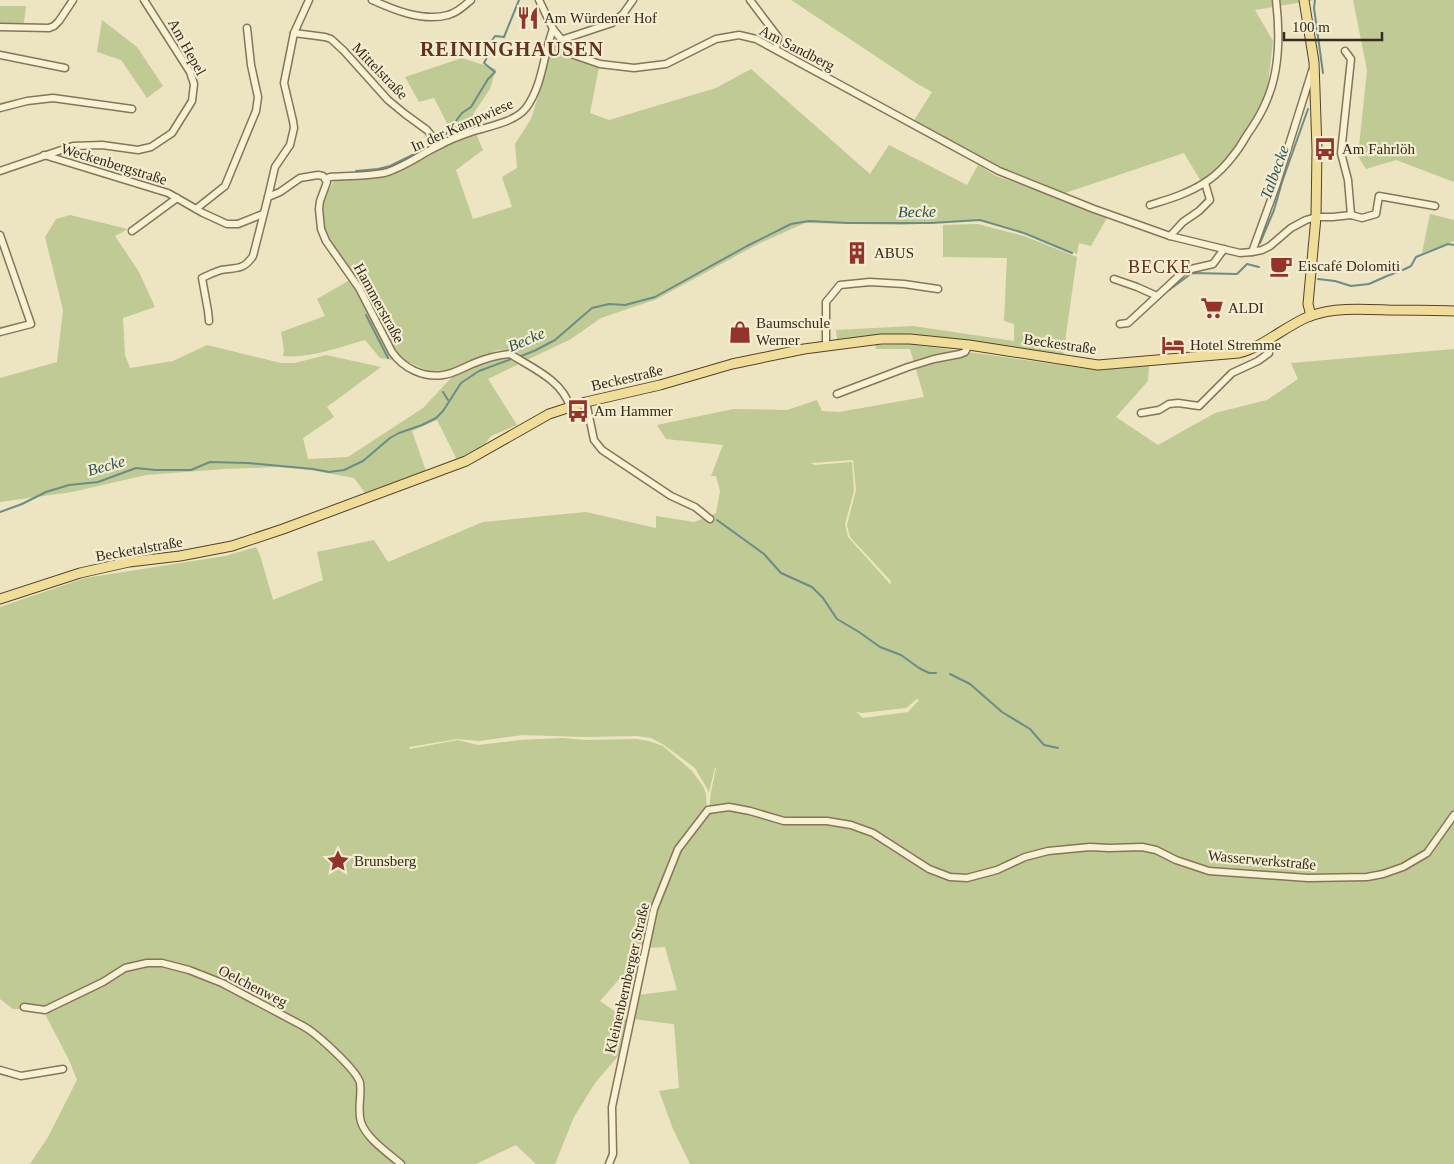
<svg xmlns="http://www.w3.org/2000/svg" width="1454" height="1164" font-family="'Times New Roman',serif">
<style>
.green{fill:#bfca95;fill-rule:evenodd}
.lines{fill:none;stroke-linecap:round;stroke-linejoin:round}
.stream{stroke:#6b8d88;stroke-width:2}
.minor-casing{stroke:#867559;stroke-width:9}
.major-casing{stroke:#53432d;stroke-width:11}
.minor{stroke:#f8f1d4;stroke-width:6}
.major{stroke:#f0dd99;stroke-width:9}
.labels{text-anchor:middle;stroke-width:4.5;stroke-linejoin:round;paint-order:stroke}
.poi-label{font-size:15px;fill:#362b1d;stroke:#f4edd0;text-anchor:start}
.street-label{font-size:15px;fill:#362b1d;stroke:#f4edd0}
.water-label{font-size:16px;font-style:italic;fill:#2c5455;stroke:#f4edd0}
.quarter-label{font-size:18px;letter-spacing:1px;fill:#61321d;stroke:#f4edd0}
.district-label{font-size:20px;font-weight:bold;letter-spacing:1px;fill:#61321d;stroke:#f4edd0}
</style>
<rect width="100%" height="100%" fill="#ede4c1"/>
<g class="green">
<polygon points="791,0 1315,0 1255,10 1273,41 1266,101 1227,161 1202,183 1184,153 1065,193 999,168 913,122 932,92 916,83"/>
<polygon points="1353,0 1454,0 1454,182 1396,160 1366,169 1358,156 1367,70"/>
<polygon points="0,6 26,6 24,23 0,23"/>
<polygon points="102,20 137,47 163,86 147,98 121,60 97,52"/>
<path d="M555 42 569 56 599 67 590 113 609 120 716 88 751 69 870 174 889 145 967 185 978 165 996 176 1108 216 1091 246 1079 243 1077 254 1024 232 978 220 904 225 805 223 758 244 657 299 601 318 571 339 527 360 512 350H498L450 370 428 371 411 363 380 358 365 340C340 347 308 359 283 356L284 350 281 332 325 316 317 299 355 277C340 256 314 225 324 198 327 192 331 186 334 181L361 175 384 173 475 131 483 150 456 170 473 219 512 207 502 177 517 168 515 144 531 119 541 87 548 57Z"/>
<polygon points="462,58 496,69 490,89 473,114 475,124 452,133 434,98 419,102 405,77"/>
<polygon points="1430,214 1454,220 1454,241 1422,253"/>
<polygon points="70,215 128,229 115,236 139,272 155,307 123,318 125,355 130,368 173,361 207,345 281,363 295,363 326,355 381,367 327,407 334,417 303,438 308,459 348,457 423,408 452,377 497,358 509,356 519,364 488,379 517,425 491,436 484,445 457,460 437,420 412,431 426,471 365,493 354,478 311,470 278,467 225,469 146,475 72,492 0,502 0,378 57,362 63,310 45,237 56,219"/>
<path d="M978 224 1024 236 1077 257 1063 356C1013 346 961 338 910 335 886 333 861 338 837 340L836 330 913 326 1014 341V324L1004 321 1007 258 943 257V225Z"/>
<path d="M910 344 1097 370 1149 366 1148 381 1116 417 1158 445 1215 413 1267 400 1298 379 1291 363 1454 349V1164H690L673 1129 659 1091 679 1088 674 1024 633 1019 638 995 677 990 665 947 648 948 656 910 679 851 710 812 729 809 783 822 788 821 784 819 729 805 709 809 711 792 716 768H715L709 792 695 768 664 745 651 738 637 736 584 737 523 735 479 741 458 739 409 747 410 749 458 740 478 745 520 740 563 738 585 740 636 739 649 741 663 746 692 771 703 786 706 794 707 810 676 849 653 909 644 951 600 1001 627 1020 619 1055 595 1083 574 1117 555 1164H536L516 1145 476 1164H402C386 1151 362 1135 360 1113 359 1099 364 1087 357 1074L312 1030 304 1025 222 983 189 970 162 962H147L125 968 103 982 45 1010 35 1007V1010L13 1009 0 999V607L85 578 225 556 256 547 260 555 273 600 323 580 317 552 374 540 388 562 483 522 586 512 656 528V516L694 522 716 513 720 491 716 476H711L723 445 666 439 657 425 733 409 787 410 817 400 822 411 839 412 924 397 910 349H876L875 345ZM853 460 856 490 847 525 850 537 890 580 891 585 848 537 845 524 854 491 852 462 815 465 810 463ZM917 699 919 700 908 712 863 718 856 712 862 713 906 708Z"/>
<polygon points="148,964 174,967 221,984 303,1026 331,1050 359,1081 360,1122 400,1164 30,1164 48,1137 77,1080 69,1060 46,1016 46,1011 125,969"/>
</g>
<g class="lines">
<g class="stream">
<polyline points="1315,0 1314,8 1323,73"/>
<polyline points="446,134 462,113 471,107 488,79 495,72 484,63 490,52 488,46 495,36 504,37 519,0"/>
<polyline points="356,171 378,169 390,166 431,146"/>
<polyline points="1260,243 1274,210 1282,182 1308,109"/>
<polyline points="1318,279 1335,281 1351,286 1369,284 1387,276 1405,269 1411,266 1416,257 1448,244 1454,245"/>
<polyline points="1169,290 1192,273 1237,274 1247,264 1259,267"/>
<polyline points="366,315 388,358"/>
<polyline points="519,357 536,350 555,340 592,308 609,304 625,305 655,297 747,246 791,224 809,221 848,223 931,223 980,220 1024,233 1072,253"/>
<polyline points="443,392 448,400"/>
<polyline points="0,512 22,504 46,492 69,485 98,482 136,468 155,470 191,470 210,462 248,463 313,469 329,472 344,470 363,461 390,438 399,433 422,425 436,418 443,411 461,383 479,371 514,358"/>
<polyline points="717,520 764,554 781,573 812,587 823,598 837,619 859,632 880,647 901,655 919,668 929,673 936,673"/>
<polyline points="950,674 970,684 1002,712 1030,729 1044,745 1058,748"/>
</g>
<defs>
<g id="minor">
<path d="M309 0 294 33 284 83 293 121 294 128 290 145 275 167 268 197 280 192 300 178 318 175 323 176 327 182 320 201 319 209 321 229 326 241 359 288 392 352C403 368 423 378 443 375 453 374 463 368 472 364 484 359 497 355 510 354 532 368 562 380 570 407"/>
<path d="M372 0C394 10 423 22 448 15 457 13 464 6 471 0"/>
<polyline points="539,0 553,29 574,55 600,64 634,68 666,64 716,39 739,35 756,39 999,171 1094,209 1170,236 1240,253 1252,252 1262,250 1270,246 1291,228 1306,220 1316,217 1333,217 1351,215 1362,218 1376,214 1379,196 1435,206"/>
<polyline points="750,0 778,37 776,49"/>
<polyline points="0,27 49,28 54,26 59,21 73,0"/>
<polyline points="294,33 325,37 331,39 344,51 388,100 405,114 427,130 439,145"/>
<polyline points="561,40 612,23 623,14 633,0"/>
<polyline points="1345,51 1351,59 1341,153 1348,180 1351,215"/>
<polyline points="0,55 65,68"/>
<polyline points="0,108 27,101 53,98 132,109"/>
<polyline points="44,155 168,193 203,213 227,224 238,224 263,214"/>
<polyline points="0,171 73,146 102,145 138,150 151,147 172,133 192,101 194,84 190,72 144,0"/>
<path d="M326 179 330 177C347 176 367 176 384 173 403 168 421 154 438 146 449 140 462 135 474 131 490 126 515 122 526 108 543 85 543 55 553 29"/>
<path d="M1150 205C1169 199 1187 194 1204 183 1221 173 1237 153 1247 135 1254 125 1261 114 1266 102 1280 71 1280 33 1276 0"/>
<polyline points="196,209 225,186 256,111 258,97 251,65 247,28"/>
<polyline points="132,231 177,198"/>
<polyline points="0,235 31,324 0,332"/>
<polyline points="1170,236 1183,222 1199,211 1210,200 1205,183"/>
<polyline points="1252,252 1276,186 1312,71"/>
<polyline points="1114,279 1137,287 1157,296"/>
<path d="M209 321 208 311 202 278C208 275 215 272 221 270 236 267 243 271 253 256L268 197"/>
<polyline points="1120,324 1128,323 1182,273 1187,270 1213,264 1224,249"/>
<polyline points="826,346 826,302 840,285 870,282 904,284 938,289"/>
<polyline points="837,394 908,367 934,359 960,354 965,352 969,345"/>
<polyline points="586,402 594,440 602,450 671,496 695,507 710,519"/>
<polyline points="1141,413 1159,410 1169,404 1178,403 1199,406 1232,373 1258,361 1269,353 1266,342"/>
<path d="M24 1007 45 1010 103 982 125 968 147 963H162L189 970 222 983 303 1026C316 1033 357 1070 360 1083 362 1096 357 1109 361 1122 366 1138 388 1153 401 1164"/>
<polyline points="0,1070 21,1076 63,1069"/>
<polyline points="609,1164 613,1154 612,1107 654,909 678,849 708,810 729,807 750,811 784,821 827,821 851,825 873,833 929,869 950,877 967,878 997,870 1025,857 1048,851 1090,847 1109,848 1142,847 1156,850 1176,860 1209,871 1308,878 1367,877 1383,874 1403,867 1427,853 1454,815"/>
</g>
<g id="major">
<polyline points="1304,0 1314,62 1317,150 1316,217 1308,304 1311,316"/>
<path d="M0 599 80 573 129 562 180 556 232 546 283 529 466 461 549 414 586 402 660 385 732 364 804 349 881 339H910L969 345 1098 365 1239 353C1265 346 1285 326 1310 316 1334 307 1363 309 1389 310 1411 310 1432 310 1454 311"/>
</g>
</defs>
<use href="#minor" class="minor-casing"/>
<use href="#major" class="major-casing"/>
<use href="#minor" class="minor"/>
<use href="#major" class="major"/>
</g>
<defs>
<symbol id="restaurant-bare" viewBox="-9 -9 18 18"><path d="M-5-6h1v4h1v-4h1v4h1v-4h1v5L-1.5 .5V6h-2V.5L-5-1ZM5-6V6H3V1.5H1.5Q1.5-4 5-6Z" fill="#93332a" stroke="#f4edd0" stroke-width="2.5" paint-order="stroke"/></symbol>
<symbol id="bus-bare" viewBox="-9 -9 18 18"><path d="M-5-6H5V4H4V6H2V4H-2V6H-4V4H-5ZM-3.5-4V0h7V-4ZM-3.5 1.2v1.5H-2V1.2ZM2 1.2v1.5H3.5V1.2Z" fill="#93332a" stroke="#f4edd0" stroke-width="2.5" paint-order="stroke"/></symbol>
<symbol id="building-bare" viewBox="-9 -9 18 18"><path d="M-4-6H4V6H1V3H-1V6H-4ZM-2.5-4.3h1.7v1.8h-1.7ZM.8-4.3h1.7v1.8H.8ZM-2.5-1h1.7V.8h-1.7ZM.8-1h1.7V.8H.8Z" fill="#93332a" stroke="#f4edd0" stroke-width="2.5" paint-order="stroke"/></symbol>
<symbol id="cafe-bare" viewBox="-9 -9 18 18"><path d="M-5.5-4.5H6V0H3Q3 3.5 0 3.5H-2.5Q-5.5 3.5-5.5 0ZM3-3.2v2h1.7v-2ZM-6 4.5H4V6H-6Z" fill="#93332a" stroke="#f4edd0" stroke-width="2.5" paint-order="stroke"/></symbol>
<symbol id="supermarket-bare" viewBox="-9 -9 18 18"><path d="M-6-5.5h2.5l.6 2H6L4.5 2H-2.5L-4.4-4H-6ZM-1.5 3.2a1.3 1.3 0 1 0 .1 0ZM3 3.2a1.3 1.3 0 1 0 .1 0Z" fill="#93332a" stroke="#f4edd0" stroke-width="2.5" paint-order="stroke"/></symbol>
<symbol id="shop-bare" viewBox="-9 -9 18 18"><path d="M-5-2.5h2.3a2.7 3.5 0 0 1 5.4 0H5L5.5 6h-11ZM-1.5-2.5h3a1.5 2.3 0 0 0-3 0Z" fill="#93332a" stroke="#f4edd0" stroke-width="2.5" paint-order="stroke"/></symbol>
<symbol id="hotel-bare" viewBox="-9 -9 18 18"><path d="M-6-4.5h1.5V1H6V5H4.5V3h-9V5H-6ZM-4 0a1.8 1.8 0 1 1 3.6 0ZM.5 0V-2.5h3Q6-2.5 6 0Z" fill="#93332a" stroke="#f4edd0" stroke-width="2.5" paint-order="stroke"/></symbol>
<symbol id="sight-bare" viewBox="-9 -9 18 18"><path d="M0-6L1.8-2.2L6-1.7L2.9 1.2L3.7 5.4L0 3.3L-3.7 5.4L-2.9 1.2L-6-1.7L-1.8-2.2Z" fill="#93332a" stroke="#f4edd0" stroke-width="2.5" paint-order="stroke"/></symbol>
</defs>
<g fill-rule="evenodd">
<use href="#restaurant-bare" x="512" y="2" width="32" height="32"/>
<use href="#bus-bare" x="1309" y="133" width="32" height="32"/>
<use href="#building-bare" x="841" y="237" width="32" height="32"/>
<use href="#cafe-bare" x="1265" y="250" width="32" height="32"/>
<use href="#supermarket-bare" x="1196" y="292" width="32" height="32"/>
<use href="#shop-bare" x="724" y="316" width="32" height="32"/>
<use href="#hotel-bare" x="1157" y="329" width="32" height="32"/>
<use href="#bus-bare" x="562" y="395" width="32" height="32"/>
<use href="#sight-bare" x="322" y="845" width="32" height="32"/>
</g>
<g class="labels">
<g class="poi-label">
<text x="544" y="23">Am Würdener Hof</text>
<text x="1342" y="154">Am Fahrlöh</text>
<text x="874" y="258">ABUS</text>
<text x="1298" y="271">Eiscafé Dolomiti</text>
<text x="1228" y="313">ALDI</text>
<text x="756" y="328">Baumschule<tspan x="756" dy="17">Werner</tspan></text>
<text x="1190" y="350">Hotel Stremme</text>
<text x="594" y="416">Am Hammer</text>
<text x="354" y="866">Brunsberg</text>
</g>
<g class="street-label">
<text transform="translate(187 47) rotate(61)" y="5">Am Hepel</text>
<text transform="translate(797 48) rotate(27)" y="5">Am Sandberg</text>
<text transform="translate(380 71) rotate(46)" y="5">Mittelstraße</text>
<text transform="translate(462 125) rotate(-24)" y="5">In der Kampwiese</text>
<text transform="translate(114 164) rotate(17)" y="5">Weckenbergstraße</text>
<text transform="translate(379 303) rotate(61)" y="5">Hammerstraße</text>
<text transform="translate(1060 344) rotate(8)" y="5">Beckestraße</text>
<text transform="translate(627 378) rotate(-13)" y="5">Beckestraße</text>
<text transform="translate(139 549) rotate(-10)" y="5">Becketalstraße</text>
<text transform="translate(1262 860) rotate(5)" y="5">Wasserwerkstraße</text>
<text transform="translate(627 978) rotate(-77)" y="5">Kleinenbernberger Straße</text>
<text transform="translate(253 986) rotate(27)" y="5">Oelchenweg</text>
</g>
<g class="water-label">
<text transform="translate(1274 172) rotate(-70)" y="6">Talbecke</text>
<text transform="translate(917 211) rotate(-1)" y="6">Becke</text>
<text transform="translate(526 339) rotate(-23)" y="6">Becke</text>
<text transform="translate(106 465) rotate(-16)" y="6">Becke</text>
</g>
<g class="quarter-label">
<text x="1160" y="273">BECKE</text>
</g>
<g class="district-label">
<text x="512" y="56">REININGHAUSEN</text>
</g>
</g>
<path d="M1284 32v8h98v-8" fill="none" stroke="#362b1d" stroke-width="2.5"/>
<text x="1292" y="32" font-size="15" fill="#362b1d" stroke="#f4edd0" stroke-width="4" paint-order="stroke">100 m</text>
</svg>
